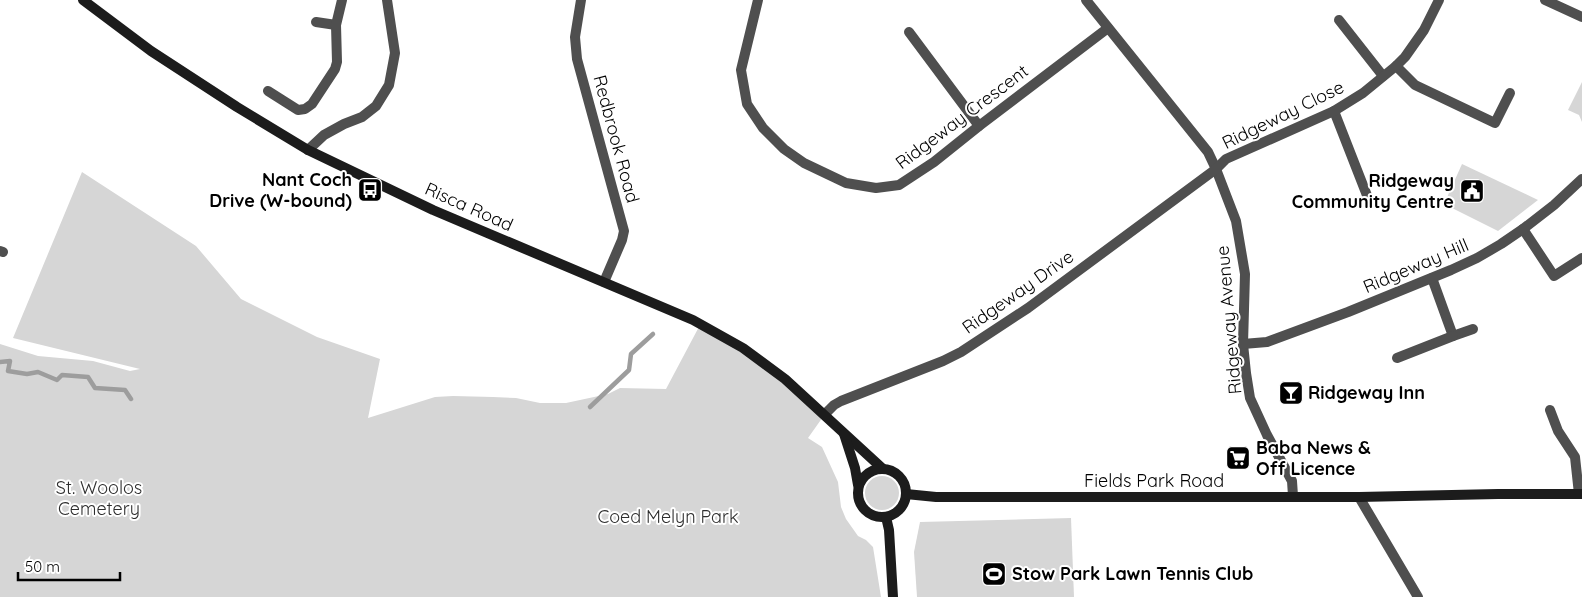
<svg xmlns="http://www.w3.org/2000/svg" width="1582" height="597" font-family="Quicksand,sans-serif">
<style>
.green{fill:#d6d6d6}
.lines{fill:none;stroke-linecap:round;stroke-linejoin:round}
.stream{stroke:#9d9d9d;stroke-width:4.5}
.street{stroke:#4f4f4f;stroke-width:10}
.secondary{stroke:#1c1c1c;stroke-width:10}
.labels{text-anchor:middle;stroke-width:4;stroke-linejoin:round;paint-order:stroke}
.street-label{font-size:18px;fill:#000;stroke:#fff}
.poi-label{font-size:18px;font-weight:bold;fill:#000;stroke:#fff;text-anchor:start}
.park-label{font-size:18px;fill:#2d2d2d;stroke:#fff}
</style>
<rect width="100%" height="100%" fill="#fff"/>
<g class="green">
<polygon points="1582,82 1582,122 1579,115 1568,110"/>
<polygon points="1462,164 1538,200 1498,231 1444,204"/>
<polygon points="82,172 196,246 241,299 317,337 380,359 368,418 435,397 453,396 493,397 516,398 540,403 566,403 608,394 620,388 666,389 701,323 743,348 825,414 808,438 822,447 838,482 841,507 846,519 858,536 866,540 873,547 881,597 0,597 0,344 38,356 93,361 130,371 140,369 13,338"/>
<circle cx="882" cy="493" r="17"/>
<polygon points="1071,518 1074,597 917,597 914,552 920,522"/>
</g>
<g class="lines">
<g class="stream">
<polyline points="0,362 10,361 8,371 27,374 38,372 57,380 62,375 88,377 95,388 125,390 131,399"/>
<polyline points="590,407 629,370 631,354 653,334"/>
</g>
<g class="street">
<polyline points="581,0 575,37 577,59 624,231 622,240 604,282"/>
<polyline points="758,0 741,70 747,104 763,128 784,149 804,163 846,183 876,188 899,185 934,162 979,126 1108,28"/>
<polyline points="1086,0 1208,152 1216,169 1236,221 1245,274 1243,344 1246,373 1250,398 1267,435 1292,481 1293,496"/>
<polyline points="1545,0 1582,17"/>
<polyline points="1339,20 1383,76"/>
<polyline points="316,22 336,25"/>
<polyline points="909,32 979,126"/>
<polyline points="1396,66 1415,85 1495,123 1510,93"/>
<polyline points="268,91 298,110 305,109 312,104 335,69 337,62 336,25 342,0"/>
<polyline points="1334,111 1368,198"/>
<polyline points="308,150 324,135 344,124 362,117 376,106 389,85 395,53 387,0"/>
<polyline points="1523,229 1554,276 1582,258"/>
<polyline points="0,251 3,252"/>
<polyline points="1432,278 1453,336 1473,329"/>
<polyline points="1243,344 1267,342 1348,312 1451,270 1477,258 1501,244 1523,229 1554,205 1582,179"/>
<polyline points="1397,358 1453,336"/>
<polyline points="1550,410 1558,431 1575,457 1579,494"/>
<polyline points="825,414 834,405 841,401 943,361 961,352 1028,308 1216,169 1226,159 1334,111 1363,93 1396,66 1405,57 1424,30 1439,0"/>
<polyline points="1359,497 1418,597"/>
</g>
<g class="secondary">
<polyline points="83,0 151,51 237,107 308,150 433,210 693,320 743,348 785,379 883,469"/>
<polyline points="844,434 855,468 858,485"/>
<circle cx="882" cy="493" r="24"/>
<polyline points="906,494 936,497 1359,497 1498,494 1582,494"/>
<polyline points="886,517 889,530 893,597"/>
</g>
</g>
<defs>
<symbol id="bus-square" viewBox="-11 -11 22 22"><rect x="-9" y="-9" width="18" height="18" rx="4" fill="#000" stroke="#fff"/><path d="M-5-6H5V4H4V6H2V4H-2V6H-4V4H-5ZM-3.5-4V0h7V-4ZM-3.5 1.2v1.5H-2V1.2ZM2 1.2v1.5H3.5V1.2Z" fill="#fff"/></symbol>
<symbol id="civic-square" viewBox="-11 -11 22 22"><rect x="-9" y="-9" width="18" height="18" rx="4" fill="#000" stroke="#fff"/><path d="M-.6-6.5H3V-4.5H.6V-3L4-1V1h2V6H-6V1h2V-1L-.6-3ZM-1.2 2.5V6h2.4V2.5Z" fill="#fff"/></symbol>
<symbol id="bar-square" viewBox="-11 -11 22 22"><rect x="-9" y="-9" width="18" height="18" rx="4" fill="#000" stroke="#fff"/><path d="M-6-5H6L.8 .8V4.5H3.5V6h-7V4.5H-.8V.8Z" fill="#fff"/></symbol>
<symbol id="supermarket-square" viewBox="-11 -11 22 22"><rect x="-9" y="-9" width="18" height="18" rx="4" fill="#000" stroke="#fff"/><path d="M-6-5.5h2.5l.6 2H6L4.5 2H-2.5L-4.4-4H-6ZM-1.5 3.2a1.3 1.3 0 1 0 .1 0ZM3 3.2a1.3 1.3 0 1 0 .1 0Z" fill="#fff"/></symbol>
<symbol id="stadium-square" viewBox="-11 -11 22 22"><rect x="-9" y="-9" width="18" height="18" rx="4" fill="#000" stroke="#fff"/><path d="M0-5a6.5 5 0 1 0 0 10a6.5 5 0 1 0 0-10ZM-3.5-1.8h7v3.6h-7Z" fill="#fff"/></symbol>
</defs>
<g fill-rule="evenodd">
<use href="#bus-square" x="356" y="176" width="28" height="28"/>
<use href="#civic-square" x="1458" y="177" width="28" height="28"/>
<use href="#bar-square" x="1277" y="379" width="28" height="28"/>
<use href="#supermarket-square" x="1224" y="444" width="28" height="28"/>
<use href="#stadium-square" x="980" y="560" width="28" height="28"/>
</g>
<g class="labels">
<g class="street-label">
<text transform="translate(1283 115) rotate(-26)" y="6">Ridgeway Close</text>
<text transform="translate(962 117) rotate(-37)" y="6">Ridgeway Crescent</text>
<text transform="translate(616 139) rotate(75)" y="6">Redbrook Road</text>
<text transform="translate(469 207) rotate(24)" y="6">Risca Road</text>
<text transform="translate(1416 266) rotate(-23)" y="6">Ridgeway Hill</text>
<text transform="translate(1018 292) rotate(-35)" y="6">Ridgeway Drive</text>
<text transform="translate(1229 320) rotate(-95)" y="6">Ridgeway Avenue</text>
<text x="1154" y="487">Fields Park Road</text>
</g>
<g class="poi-label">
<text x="352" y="186" text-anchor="end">Nant Coch<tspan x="352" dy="21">Drive (W-bound)</tspan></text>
<text x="1454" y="187" text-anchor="end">Ridgeway<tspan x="1454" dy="21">Community Centre</tspan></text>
<text x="1308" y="399">Ridgeway Inn</text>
<text x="1256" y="454">Baba News &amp;<tspan x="1256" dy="21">Off Licence</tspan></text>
<text x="1012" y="580">Stow Park Lawn Tennis Club</text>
</g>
<g class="park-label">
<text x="99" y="494">St. Woolos<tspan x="99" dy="21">Cemetery</tspan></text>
<text x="668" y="523">Coed Melyn Park</text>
</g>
</g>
<path d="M18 572v8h102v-8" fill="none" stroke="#000000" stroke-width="2.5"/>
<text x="25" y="572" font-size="15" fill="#000000" stroke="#ffffff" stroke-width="4" paint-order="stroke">50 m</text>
</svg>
